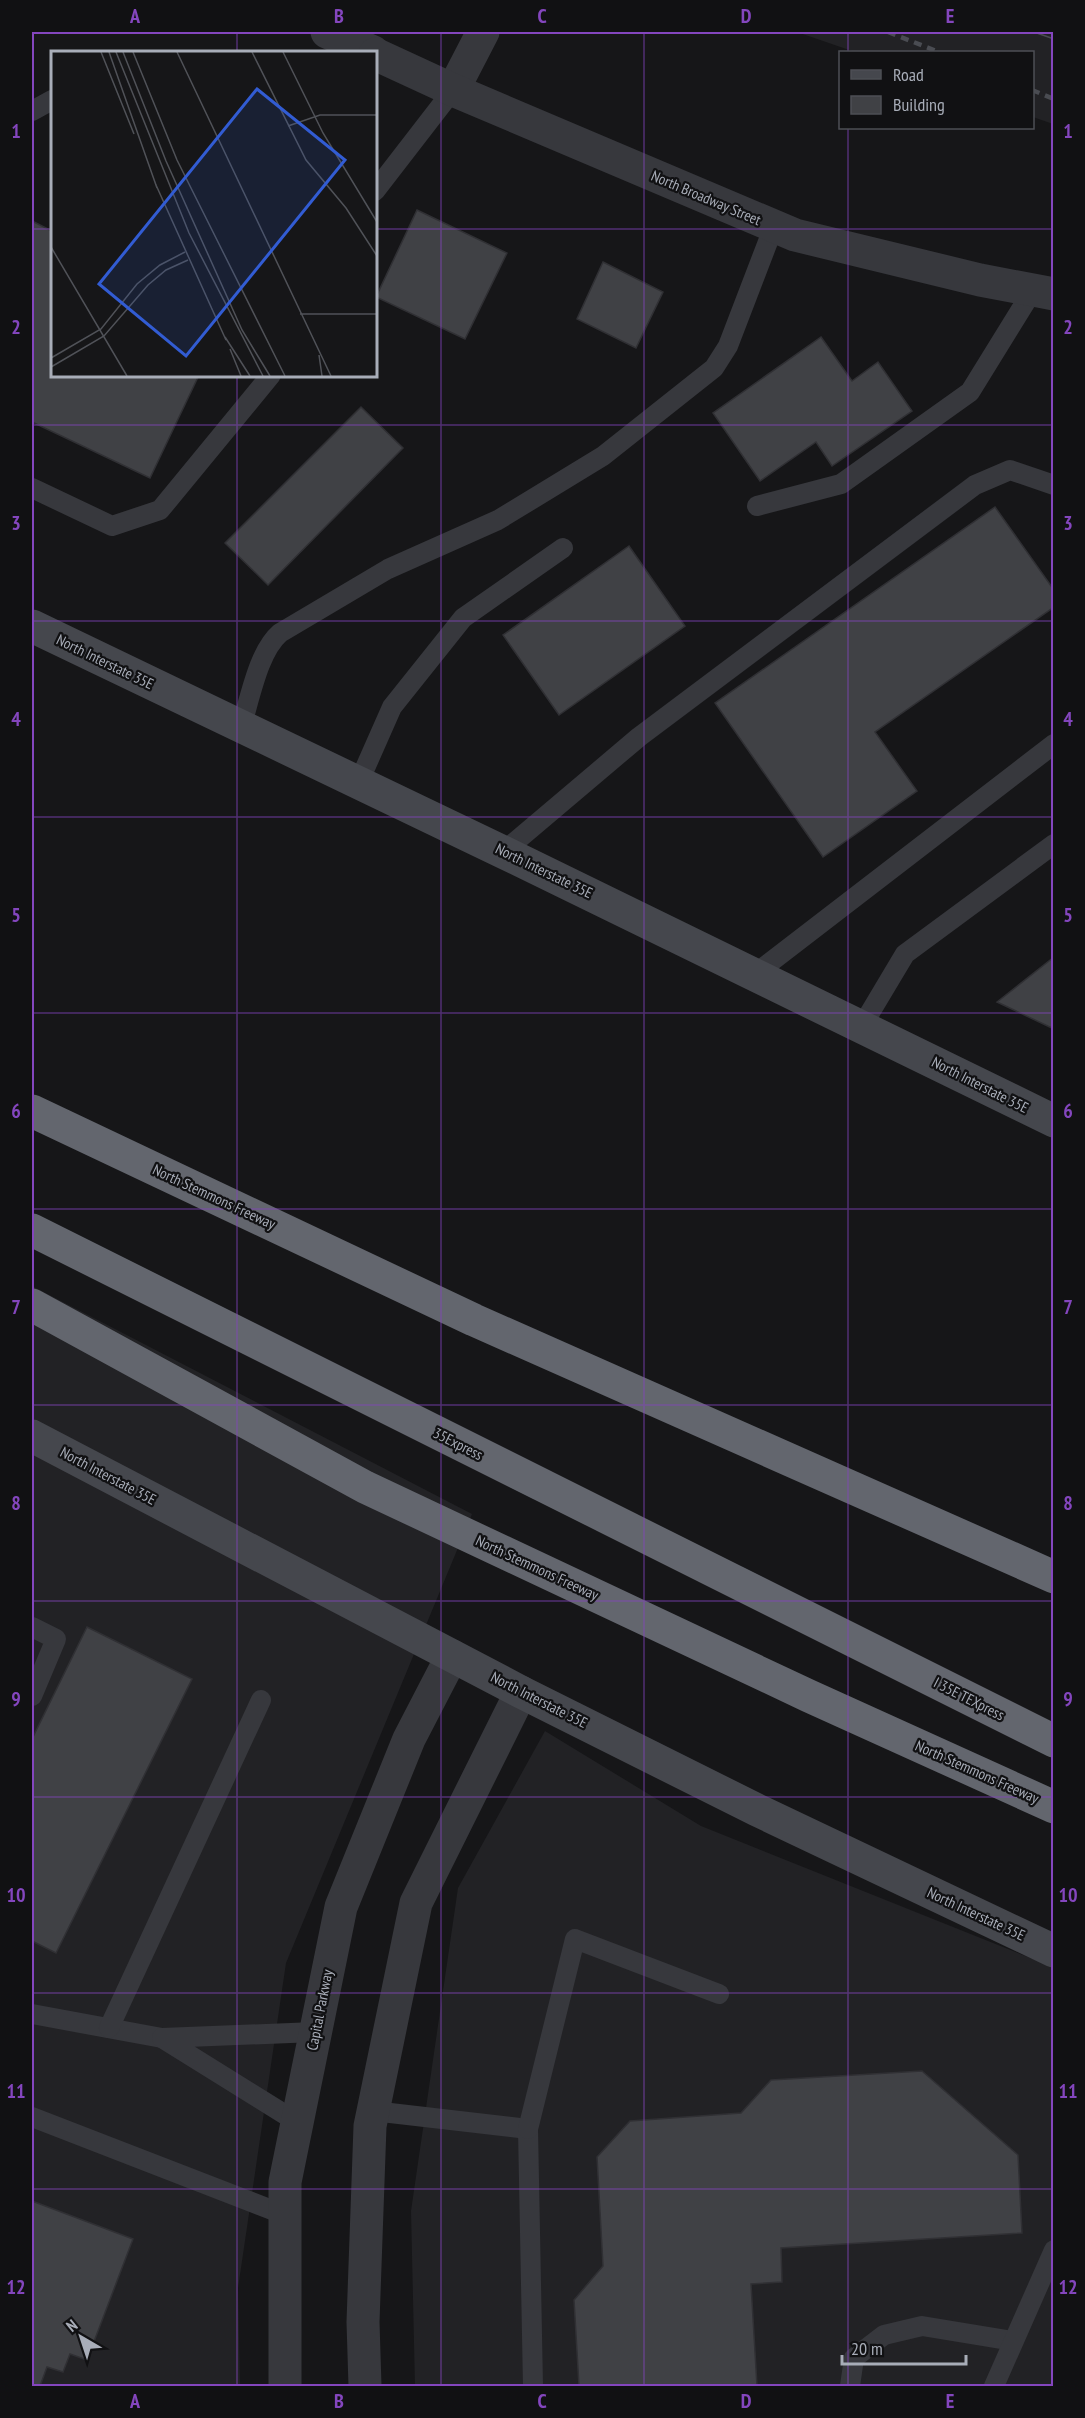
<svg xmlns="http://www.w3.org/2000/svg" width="1085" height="2418" font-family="'PT Sans Narrow',sans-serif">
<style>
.built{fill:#222225}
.building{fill:#404145;stroke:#303034;stroke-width:1.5}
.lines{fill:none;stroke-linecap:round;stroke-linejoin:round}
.service{stroke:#37383d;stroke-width:20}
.minor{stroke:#37383d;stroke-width:33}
.tertiary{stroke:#37383d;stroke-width:33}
.secondary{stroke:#45474d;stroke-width:33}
.motorway{stroke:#63666e;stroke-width:33}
.tram{stroke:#4a4c52;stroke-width:1.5}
.rail{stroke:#4a4c52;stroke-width:4.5;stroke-dasharray:8 6;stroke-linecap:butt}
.grid{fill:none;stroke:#8446be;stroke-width:1.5;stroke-opacity:0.55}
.labels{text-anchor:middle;stroke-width:4.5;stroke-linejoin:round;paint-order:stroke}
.street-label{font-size:15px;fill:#a8adb8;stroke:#111113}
.inset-road{fill:none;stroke:#505258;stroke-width:1.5}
.view{fill:#325cd3;fill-opacity:0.15;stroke:#325cd3;stroke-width:3}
.inset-edge{fill:none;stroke:#a8adb8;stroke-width:3}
.neatline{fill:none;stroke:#8446be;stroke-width:2}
.grid-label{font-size:20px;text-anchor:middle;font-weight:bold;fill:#8446be}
</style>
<rect width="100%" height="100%" fill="#161618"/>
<g class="built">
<polygon points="797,32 1053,32 1053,124 1033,117 1032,52 855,52"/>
<polygon points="32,1286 472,1514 286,1963 238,2288 240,2386 32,2386"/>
<polygon points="545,1731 701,1826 1053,1967 1053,2386 415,2386 411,2211 458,1888"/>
</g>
<g class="building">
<polygon points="417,210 507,253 465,339 376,297"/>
<polygon points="32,221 52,231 52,375 199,375 150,478 32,422"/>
<polygon points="603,262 663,292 636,348 577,319"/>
<polygon points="821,337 852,381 878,362 912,411 832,466 816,442 760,481 713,413"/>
<polygon points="361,407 403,448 268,585 225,543"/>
<polygon points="995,507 1054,590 1054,607 875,732 917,791 823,857 715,703"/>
<polygon points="629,546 685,626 559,715 503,635"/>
<polygon points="1054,957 1054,1029 997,1002"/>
<polygon points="87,1627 192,1679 56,1953 32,1941 32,1739"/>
<polygon points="922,2071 1018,2155 1022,2233 781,2248 782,2282 751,2284 757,2386 579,2386 574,2300 603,2266 597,2157 630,2121 741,2113 771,2080"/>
<polygon points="32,2201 133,2239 87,2360 70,2354 63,2372 47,2367 40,2386 32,2386"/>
</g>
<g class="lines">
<g class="service">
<polyline points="32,111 52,100"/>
<polyline points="375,191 453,90"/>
<polyline points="32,488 112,526 160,510 271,375"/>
<polyline points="757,506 841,484 970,392 1033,290"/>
<path d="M241 727C250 699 258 652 280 633L388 569 498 520 603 456 714 368 728 346 774 226"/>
<polyline points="358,784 392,707 463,618 563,548"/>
<polyline points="503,852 639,737 975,485 1010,470 1054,485"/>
<polyline points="755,974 1054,744"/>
<polyline points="862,1026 905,954 1054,844"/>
<polyline points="32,1627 56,1639 32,1696"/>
<polyline points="32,2014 162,2038"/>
<polyline points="109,2028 261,1700"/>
<polyline points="373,2111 528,2129 533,2386"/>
<polyline points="32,2117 285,2215"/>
<polyline points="297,2122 162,2038 315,2032"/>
<polyline points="528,2129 575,1939 719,1994"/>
<polyline points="850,2386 854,2358 884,2335 922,2326 1013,2341"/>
<polyline points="994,2386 1054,2250"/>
</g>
<g class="minor">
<polyline points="453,90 483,32"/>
<polyline points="285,2386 285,2182 341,1907 409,1739 452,1656"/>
<polyline points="365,2386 363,2322 370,2126 416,1903 521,1692"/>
</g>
<g class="tertiary">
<polyline points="327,32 373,52"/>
<polyline points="375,54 453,90 795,235 980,280 1054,294"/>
</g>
<g class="secondary">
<polyline points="32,626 503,852 1054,1121"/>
<polyline points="32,1436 521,1692 757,1810 1054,1951"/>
</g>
<g class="motorway">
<polyline points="32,1111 474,1320 1054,1577"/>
<polyline points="32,1230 1054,1741"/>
<polyline points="32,1305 365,1487 809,1696 1054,1807"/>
</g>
<polyline class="tram" points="1034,32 1054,39"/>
<g class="rail">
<polyline points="888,32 939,52"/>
<polyline points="1032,90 1054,99"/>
</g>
</g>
<path class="grid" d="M237 32V52M441 32V2386M644 32V2386M848 32V52M848 128V2386M32 229H52M375 229H1054M237 375V2386M32 425H1054M32 621H1054M32 817H1054M32 1013H1054M32 1209H1054M32 1405H1054M32 1601H1054M32 1797H1054M32 1993H1054M32 2189H1054"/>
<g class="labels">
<g class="street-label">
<text transform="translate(706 198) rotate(23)" y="5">North Broadway Street</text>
<text transform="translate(105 662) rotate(26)" y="5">North Interstate 35E</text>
<text transform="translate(544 871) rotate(26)" y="5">North Interstate 35E</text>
<text transform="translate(980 1085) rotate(27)" y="5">North Interstate 35E</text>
<text transform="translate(214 1197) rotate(25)" y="5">North Stemmons Freeway</text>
<text transform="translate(458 1444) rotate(27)" y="5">35Express</text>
<text transform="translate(108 1476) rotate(28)" y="5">North Interstate 35E</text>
<text transform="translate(537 1568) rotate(25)" y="5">North Stemmons Freeway</text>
<text transform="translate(969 1699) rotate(27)" y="5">I 35E TEXpress</text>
<text transform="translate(539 1700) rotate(27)" y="5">North Interstate 35E</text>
<text transform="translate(977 1772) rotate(24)" y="5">North Stemmons Freeway</text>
<text transform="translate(976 1914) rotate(25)" y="5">North Interstate 35E</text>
<text transform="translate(320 2010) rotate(-79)" y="5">Capital Parkway</text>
</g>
</g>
<g transform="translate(51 51)">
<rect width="326" height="326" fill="#161618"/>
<path class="inset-road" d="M50 1 83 83M58 1 106 137M65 1 138 182 212 325M72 1 115 110 191 279 219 325M82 1 126 109 234 325M126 1 280 325M201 1 255 109 295 157 326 205M232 1 272 82 326 171M237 75 269 64H326M105 134 175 289M0 196 76 325M249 263H326M174 286 199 325M179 298 190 325M268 304 271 325M0 307 50 278 86 233 109 214 134 201M0 316 53 285 97 234 115 219 137 209"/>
<path class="view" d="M206 38 294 109 135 305 48 233Z"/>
<rect width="326" height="326" class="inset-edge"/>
</g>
<rect width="1085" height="2418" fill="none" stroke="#111113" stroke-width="66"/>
<rect x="839" y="51" width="195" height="78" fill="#111113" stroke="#4d4f55" stroke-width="1.5"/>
<rect x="851" y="70" width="30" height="9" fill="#45474d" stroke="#4d4f55" stroke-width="1.5"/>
<text x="893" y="81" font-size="18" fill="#a8adb8">Road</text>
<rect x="851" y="96" width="30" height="18" fill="#404145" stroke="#4d4f55" stroke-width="1.5"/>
<text x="893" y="111" font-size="18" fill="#a8adb8">Building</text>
<g transform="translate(81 2337) rotate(321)" stroke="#111113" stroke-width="4.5" paint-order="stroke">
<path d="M0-4.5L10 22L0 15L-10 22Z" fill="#a8adb8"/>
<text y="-9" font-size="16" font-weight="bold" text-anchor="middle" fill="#a8adb8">N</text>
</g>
<path d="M842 2355v9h124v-9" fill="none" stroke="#a8adb8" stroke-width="3"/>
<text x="851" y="2355" font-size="18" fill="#a8adb8" stroke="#111113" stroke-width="4.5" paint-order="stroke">20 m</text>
<rect x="33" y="33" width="1019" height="2352" class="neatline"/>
<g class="grid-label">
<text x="135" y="23">A</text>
<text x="339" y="23">B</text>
<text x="542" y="23">C</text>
<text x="746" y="23">D</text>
<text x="950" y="23">E</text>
<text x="16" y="138">1</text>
<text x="1068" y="138">1</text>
<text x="16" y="334">2</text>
<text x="1068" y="334">2</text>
<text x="16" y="530">3</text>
<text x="1068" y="530">3</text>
<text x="16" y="726">4</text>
<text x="1068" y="726">4</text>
<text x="16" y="922">5</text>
<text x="1068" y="922">5</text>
<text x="16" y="1118">6</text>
<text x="1068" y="1118">6</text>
<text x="16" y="1314">7</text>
<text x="1068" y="1314">7</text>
<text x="16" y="1510">8</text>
<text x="1068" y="1510">8</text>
<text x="16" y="1706">9</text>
<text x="1068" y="1706">9</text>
<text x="16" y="1902">10</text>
<text x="1068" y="1902">10</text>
<text x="16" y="2098">11</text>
<text x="1068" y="2098">11</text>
<text x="16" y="2294">12</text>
<text x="1068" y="2294">12</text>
<text x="135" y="2408">A</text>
<text x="339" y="2408">B</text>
<text x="542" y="2408">C</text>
<text x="746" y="2408">D</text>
<text x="950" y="2408">E</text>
</g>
</svg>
